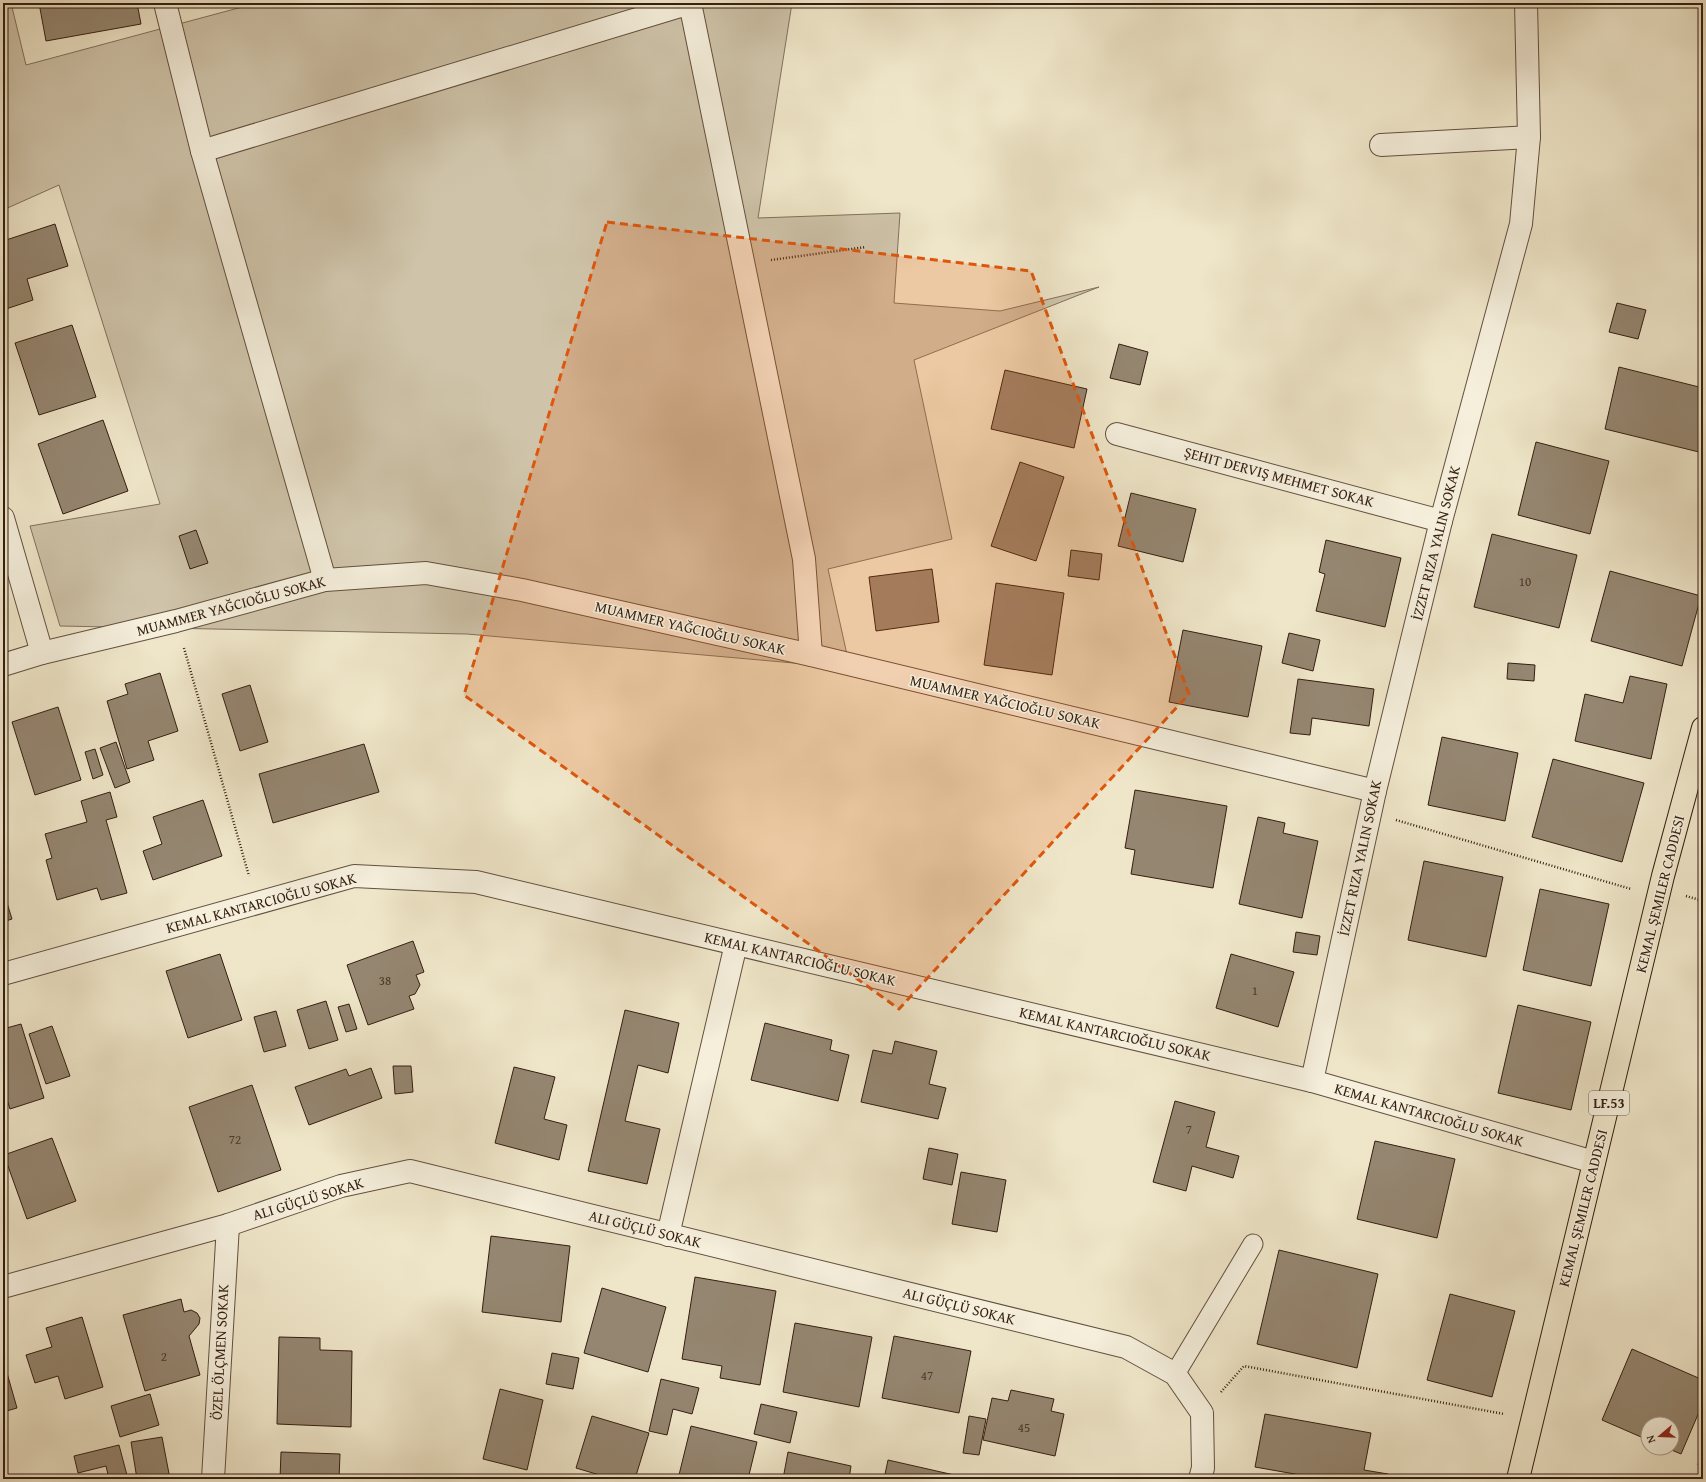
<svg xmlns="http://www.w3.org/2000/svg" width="1706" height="1482" font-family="'Gentium Book Plus',serif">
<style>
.green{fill:#cfc4aa;stroke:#82715e}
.building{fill:#958671;stroke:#341e11}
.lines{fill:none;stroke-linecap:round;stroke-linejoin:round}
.service-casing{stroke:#63503f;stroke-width:21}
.minor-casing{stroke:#63503f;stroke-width:24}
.primary-casing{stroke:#341e11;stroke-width:24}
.path{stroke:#341e11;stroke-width:2.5;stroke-dasharray:1 2;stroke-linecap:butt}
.service{stroke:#f5efdc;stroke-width:19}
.minor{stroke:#f5efdc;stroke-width:22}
.primary{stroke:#efe6c9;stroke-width:22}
.marked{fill:#df560c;fill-opacity:0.2;stroke:#df560c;stroke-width:3;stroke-dasharray:8 5;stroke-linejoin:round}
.labels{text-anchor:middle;stroke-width:3;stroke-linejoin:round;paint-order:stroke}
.number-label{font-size:13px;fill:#4c3829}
.shield{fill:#f5efdc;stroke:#6e5d4e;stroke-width:1}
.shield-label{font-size:14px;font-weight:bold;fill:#341e11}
.street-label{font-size:15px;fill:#341e11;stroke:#f5efdc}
</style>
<rect width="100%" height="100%" fill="#efe6c9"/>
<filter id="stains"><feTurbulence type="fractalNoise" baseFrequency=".005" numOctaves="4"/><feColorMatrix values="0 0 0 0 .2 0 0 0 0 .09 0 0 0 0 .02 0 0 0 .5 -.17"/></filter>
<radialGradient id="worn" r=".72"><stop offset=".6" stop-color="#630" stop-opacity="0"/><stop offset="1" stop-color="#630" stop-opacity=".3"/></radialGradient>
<polygon class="green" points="3,3 11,3 26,65 257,3 792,3 758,218 900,213 894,303 1000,311 1099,287 914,360 952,539 828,569 850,668 467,634 60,626 30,526 160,504 59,185 3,210"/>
<g class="building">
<polygon points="39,3 137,3 141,24 46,41"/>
<polygon points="55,224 68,266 27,279 33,300 3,310 3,241"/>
<polygon points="1617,303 1646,310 1638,339 1609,332"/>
<polygon points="72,325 96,397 39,415 15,343"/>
<polygon points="1119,344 1148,352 1140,385 1110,378"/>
<polygon points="1619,367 1703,388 1703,453 1605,429"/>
<polygon points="1005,370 1087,389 1074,448 991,429"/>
<polygon points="103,420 128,491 63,514 38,444"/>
<polygon points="1536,442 1609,461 1590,534 1518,515"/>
<polygon points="1020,462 1064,477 1036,561 991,546"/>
<polygon points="1131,493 1196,509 1183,562 1118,546"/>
<polygon points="196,530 208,563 190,569 179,536"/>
<polygon points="1492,534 1577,555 1559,628 1474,607"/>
<polygon points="1326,540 1401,558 1385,627 1316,611 1325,574 1319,572"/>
<polygon points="1071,550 1102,554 1099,580 1068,576"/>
<polygon points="932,569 939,622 876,631 869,577"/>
<polygon points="1610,571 1701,596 1682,666 1591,641"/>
<polygon points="996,583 1064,593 1052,675 984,665"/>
<polygon points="1183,630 1262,646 1248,717 1169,702"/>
<polygon points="1289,633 1320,640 1313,671 1282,663"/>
<polygon points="1508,663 1535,665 1534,681 1507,679"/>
<polygon points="160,673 178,731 148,741 154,760 127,769 107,701 128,694 125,684"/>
<polygon points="1630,676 1667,684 1651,759 1575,741 1585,694 1623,703"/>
<polygon points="1298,679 1374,689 1369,726 1312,718 1310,735 1290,733"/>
<polygon points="250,685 268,742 240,751 222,694"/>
<polygon points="58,707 81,780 35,795 12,722"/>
<polygon points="1442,737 1518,753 1505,821 1428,805"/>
<polygon points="116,742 130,782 115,788 100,748"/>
<polygon points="364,744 379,792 273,823 259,774"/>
<polygon points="95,749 103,775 93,779 85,752"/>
<polygon points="1553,759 1644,783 1622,862 1532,837"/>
<polygon points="1135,790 1227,806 1213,888 1131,874 1135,850 1125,848"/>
<polygon points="110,792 117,817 106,820 127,893 101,900 97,888 57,900 46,860 52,858 45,834 87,822 81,801"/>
<polygon points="203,800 222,856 153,880 143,851 162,844 153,817"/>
<polygon points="1258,817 1285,823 1283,833 1318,841 1302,918 1239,904"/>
<polygon points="1424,861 1503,877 1486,957 1408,940"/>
<polygon points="1540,889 1609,904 1591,986 1523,970"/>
<polygon points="3,890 12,919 3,922"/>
<polygon points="1296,932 1320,936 1317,955 1293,952"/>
<polygon points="413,941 424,972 416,975 420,985 415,994 409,996 414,1009 368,1025 347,965"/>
<polygon points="220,954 242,1020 188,1038 166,971"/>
<polygon points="1231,954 1294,972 1278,1027 1216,1008"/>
<polygon points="326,1001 338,1040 309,1049 297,1010"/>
<polygon points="349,1004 357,1029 346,1032 338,1007"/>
<polygon points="1518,1005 1591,1022 1571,1110 1498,1093"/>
<polygon points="625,1010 679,1023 668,1073 638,1065 625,1121 660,1129 647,1184 588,1171"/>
<polygon points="276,1011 286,1046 264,1052 254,1017"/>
<polygon points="765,1023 832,1040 830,1050 849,1055 838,1101 751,1080"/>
<polygon points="21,1024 44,1098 10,1109 3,1087 3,1029"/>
<polygon points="52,1026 70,1076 46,1084 29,1034"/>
<polygon points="895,1041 937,1051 929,1084 946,1088 938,1119 861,1102 873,1050 892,1054"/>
<polygon points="393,1066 411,1066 413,1092 395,1094"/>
<polygon points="514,1067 555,1077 544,1119 567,1125 559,1160 495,1143"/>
<polygon points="371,1068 382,1098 309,1125 295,1087 346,1069 349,1076"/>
<polygon points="252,1085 281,1170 218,1192 189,1107"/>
<polygon points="1175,1101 1215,1112 1206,1147 1239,1156 1233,1178 1192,1166 1186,1191 1153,1182"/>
<polygon points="52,1138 76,1201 27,1219 4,1155"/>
<polygon points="1375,1141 1455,1159 1437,1238 1357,1219"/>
<polygon points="929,1148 958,1154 952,1185 923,1179"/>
<polygon points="961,1172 1006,1180 997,1232 952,1224"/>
<polygon points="491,1236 570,1246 561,1322 482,1312"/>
<polygon points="1279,1250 1378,1274 1357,1368 1257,1344"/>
<polygon points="695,1277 776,1291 760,1385 720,1378 722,1366 682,1359"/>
<polygon points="602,1288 666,1307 648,1372 584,1353"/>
<polygon points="1450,1294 1515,1311 1492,1397 1427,1380"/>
<polygon points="181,1299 184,1312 191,1310 197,1313 200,1318 199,1324 189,1336 200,1375 145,1391 123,1315"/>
<polygon points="82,1317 103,1387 65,1399 58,1376 35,1383 26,1355 52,1347 46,1328"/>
<polygon points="795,1323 872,1337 859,1407 783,1392"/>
<polygon points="894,1336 971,1351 959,1413 882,1398"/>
<polygon points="279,1337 320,1338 320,1350 352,1351 351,1427 277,1424"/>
<polygon points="1632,1349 1703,1380 1703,1403 1681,1454 1667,1448 1672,1448 1672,1424 1648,1424 1648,1440 1602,1420"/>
<polygon points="552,1353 579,1358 573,1389 546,1384"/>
<polygon points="3,1359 17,1408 3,1412"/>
<polygon points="661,1379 699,1388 692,1414 673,1409 667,1435 649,1431"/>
<polygon points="500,1389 543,1400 527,1470 483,1459"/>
<polygon points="1011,1390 1054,1399 1051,1411 1064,1414 1055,1456 983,1440 992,1398 1008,1401"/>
<polygon points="150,1394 159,1425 120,1437 111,1406"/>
<polygon points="761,1404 797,1412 790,1443 754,1434"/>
<polygon points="1265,1414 1371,1433 1364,1470 1388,1474 1387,1479 1323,1479 1255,1467"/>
<polygon points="592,1416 649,1433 635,1479 613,1479 576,1468"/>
<polygon points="969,1416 986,1419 979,1455 963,1453"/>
<polygon points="691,1426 757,1442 748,1479 678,1479"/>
<polygon points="162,1437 170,1479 137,1479 131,1442"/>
<polygon points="1703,1441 1703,1466 1698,1465"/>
<polygon points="119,1445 128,1479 109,1479 106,1466 78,1473 74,1456"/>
<polygon points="281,1452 340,1454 339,1479 280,1479"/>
<polygon points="788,1452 851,1466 849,1479 783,1479"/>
<polygon points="888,1460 963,1477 962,1479 884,1479"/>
</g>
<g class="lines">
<defs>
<polyline id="service" points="1175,1374 1253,1244"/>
<g id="minor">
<polyline points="165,3 202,151 325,580"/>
<polyline points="1381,145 1529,137"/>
<polyline points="202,151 690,3 804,559 811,655"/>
<polyline points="1117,434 1441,521"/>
<polyline points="3,518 42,653"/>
<polyline points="3,665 42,653 176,621 325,580 426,573 522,590 811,655 1375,791"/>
<polyline points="3,974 354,876 476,882 1312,1081 1594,1162"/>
<polyline points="1312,1081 1375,791 1441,521 1521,224 1529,137 1526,3"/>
<polyline points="668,1235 736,944"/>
<polyline points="3,1287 228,1225 341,1186 410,1171 1126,1347 1175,1374 1202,1413 1203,1468 1200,1479"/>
<polyline points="213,1479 228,1225"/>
</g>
<polyline id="primary" points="1518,1479 1663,876 1703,728"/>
</defs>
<use href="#service" class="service-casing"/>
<use href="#minor" class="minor-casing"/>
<use href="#primary" class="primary-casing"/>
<g class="path">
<polyline points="771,260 866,247"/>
<polyline points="184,648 249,876"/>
<polyline points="1396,820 1631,889"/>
<polyline points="1686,896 1703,901"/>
<polyline points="1221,1392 1244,1366 1504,1414"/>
</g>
<use href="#service" class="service"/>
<use href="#minor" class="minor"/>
<use href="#primary" class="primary"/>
</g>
<path class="marked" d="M607 222 1031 271 1189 694 899 1009 464 695Z"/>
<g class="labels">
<g class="number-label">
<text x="1525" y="586">10</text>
<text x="385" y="985">38</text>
<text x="1255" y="995">1</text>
<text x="1189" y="1134">7</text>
<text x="235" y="1144">72</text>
<text x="164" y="1361">2</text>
<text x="927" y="1380">47</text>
<text x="1024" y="1432">45</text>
</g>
<rect class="shield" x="1589" y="1091" width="40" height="24" rx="3"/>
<g class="shield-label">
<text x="1609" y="1108">LF.53</text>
</g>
<g class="street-label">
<text transform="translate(1279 477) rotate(15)" y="5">ŞEHIT DERVIŞ MEHMET SOKAK</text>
<text transform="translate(1436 543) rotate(-76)" y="5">İZZET RIZA YALIN SOKAK</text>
<text transform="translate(231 606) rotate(-15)" y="5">MUAMMER YAĞCIOĞLU SOKAK</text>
<text transform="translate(690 628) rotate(13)" y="5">MUAMMER YAĞCIOĞLU SOKAK</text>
<text transform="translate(1005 702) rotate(13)" y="5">MUAMMER YAĞCIOĞLU SOKAK</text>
<text transform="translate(1360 858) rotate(-78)" y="5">İZZET RIZA YALIN SOKAK</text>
<text transform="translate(1660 894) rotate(-76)" y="5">KEMAL ŞEMILER CADDESI</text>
<text transform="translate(261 903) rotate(-15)" y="5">KEMAL KANTARCIOĞLU SOKAK</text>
<text transform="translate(800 959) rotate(13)" y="5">KEMAL KANTARCIOĞLU SOKAK</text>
<text transform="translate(1115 1034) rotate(13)" y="5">KEMAL KANTARCIOĞLU SOKAK</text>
<text transform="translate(1429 1115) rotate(16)" y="5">KEMAL KANTARCIOĞLU SOKAK</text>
<text transform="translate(308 1199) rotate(-17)" y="5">ALI GÜÇLÜ SOKAK</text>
<text transform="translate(1583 1208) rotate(-76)" y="5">KEMAL ŞEMILER CADDESI</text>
<text transform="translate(645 1229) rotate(14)" y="5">ALI GÜÇLÜ SOKAK</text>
<text transform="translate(959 1306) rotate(14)" y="5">ALI GÜÇLÜ SOKAK</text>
<text transform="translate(220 1352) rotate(-87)" y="5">ÖZEL ÖLÇMEN SOKAK</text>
</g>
</g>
<rect width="1706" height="1482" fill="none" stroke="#efe6c9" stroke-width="16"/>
<rect x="4" y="4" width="1698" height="1474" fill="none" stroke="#341e11" stroke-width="2"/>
<rect x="8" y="8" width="1690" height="1466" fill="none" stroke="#341e11"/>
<g transform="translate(1660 1436) rotate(251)"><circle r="19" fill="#f5efdc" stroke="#a89b8b"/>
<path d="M0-3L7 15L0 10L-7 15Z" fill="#8f2418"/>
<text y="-6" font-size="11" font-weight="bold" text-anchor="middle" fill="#341e11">N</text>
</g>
<rect width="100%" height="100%" filter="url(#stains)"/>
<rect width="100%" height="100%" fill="url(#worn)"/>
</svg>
